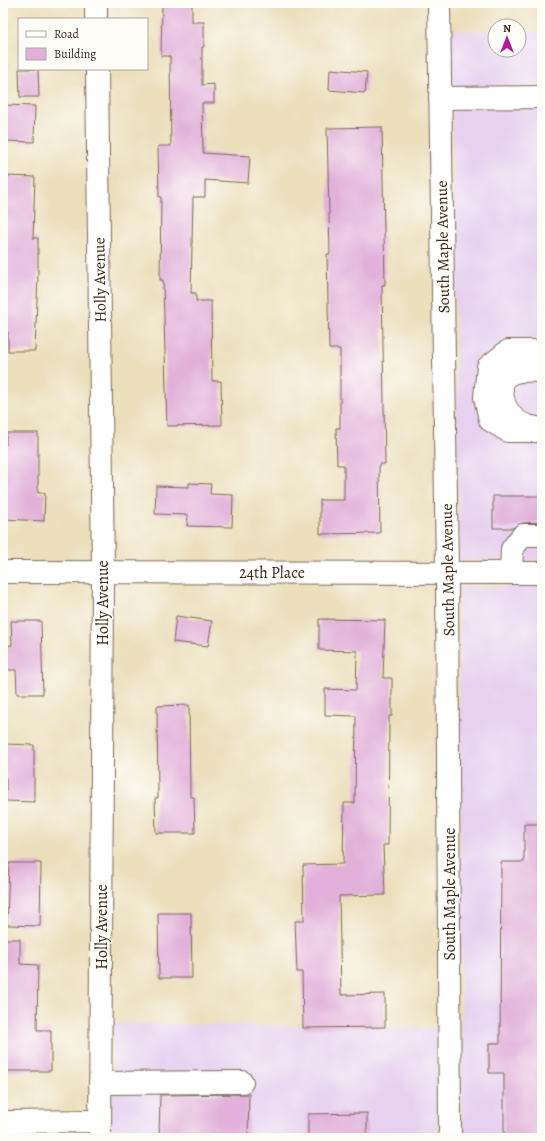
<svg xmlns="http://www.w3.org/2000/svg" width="545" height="1141" font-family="Alegreya,serif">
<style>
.built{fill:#e6d2f0}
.building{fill:#e2b0da}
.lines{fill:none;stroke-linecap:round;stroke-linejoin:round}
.minor-casing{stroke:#796955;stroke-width:24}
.minor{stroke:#fff;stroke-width:22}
.labels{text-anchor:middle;stroke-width:3;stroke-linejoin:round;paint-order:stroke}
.street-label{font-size:16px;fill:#3b2a1e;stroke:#fdfcf7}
</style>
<rect width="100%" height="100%" fill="#fdfcf7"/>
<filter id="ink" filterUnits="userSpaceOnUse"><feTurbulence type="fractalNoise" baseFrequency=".025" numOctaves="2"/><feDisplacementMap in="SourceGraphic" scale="8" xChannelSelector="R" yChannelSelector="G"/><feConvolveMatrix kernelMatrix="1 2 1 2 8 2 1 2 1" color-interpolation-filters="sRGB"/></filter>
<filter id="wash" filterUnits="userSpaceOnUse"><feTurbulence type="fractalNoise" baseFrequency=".012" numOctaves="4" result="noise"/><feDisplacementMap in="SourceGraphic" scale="16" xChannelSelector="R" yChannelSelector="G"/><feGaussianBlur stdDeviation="0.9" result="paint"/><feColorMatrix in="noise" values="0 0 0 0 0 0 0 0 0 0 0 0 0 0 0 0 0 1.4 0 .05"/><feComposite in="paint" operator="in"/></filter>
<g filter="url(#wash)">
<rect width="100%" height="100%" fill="#ebdfbc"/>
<g class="built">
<polygon points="451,30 495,31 495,50 519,50 519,31 542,32 542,560 459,560"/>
<polygon points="459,587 542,587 542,1138 462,1138"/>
<polygon points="112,1023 438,1028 438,1138 111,1138"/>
</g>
<g id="blocks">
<g class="building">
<polygon points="162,3 192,3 192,22 204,22 204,47 202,47 202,85 214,84 214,103 202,103 203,153 250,156 248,183 205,180 205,197 193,197 191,293 196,293 196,301 211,301 212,381 221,381 222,425 167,426 163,280 160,280 161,197 159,197 158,146 171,146 170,56 161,56"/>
<polygon points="19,69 38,69 39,97 20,97"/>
<polygon points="330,69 367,72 365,93 329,90"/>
<polygon points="3,105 35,106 34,142 3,141"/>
<polygon points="382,127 385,285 382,285 385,464 379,464 380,533 320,534 320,500 344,500 344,465 337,465 336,428 340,428 340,349 329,349 327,254 330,254 327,128"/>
<polygon points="6,176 35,177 33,238 38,238 38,274 35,351 8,351 8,332 3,332 3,239"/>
<polygon points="6,433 38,433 38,493 45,493 44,521 3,519 3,445 6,445"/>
<polygon points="189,483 211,484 210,494 233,495 232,527 187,526 188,515 155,514 156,486 189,487"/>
<polygon points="493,496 542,496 542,522 523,523 513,528 493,528"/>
<polygon points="176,616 212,621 208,646 173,642"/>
<polygon points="319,619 385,620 383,678 392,678 392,716 389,716 388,845 383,845 385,895 339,896 341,995 385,994 385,1027 303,1028 302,972 297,972 295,921 304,921 303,865 343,864 344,803 355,803 356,716 325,715 325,689 356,690 357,651 319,650"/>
<polygon points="11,621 41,621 43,694 17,694 16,670 3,670 3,646 12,645"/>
<polygon points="189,705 190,797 194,797 195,833 156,833 155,798 158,798 157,706"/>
<polygon points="5,744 34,745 34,802 6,801 6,778 3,778"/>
<polygon points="524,824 542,824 542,1138 504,1138 504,1073 489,1073 489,1043 500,1043 501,862 524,862"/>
<polygon points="9,863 41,863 40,926 7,925"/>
<polygon points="158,913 191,913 192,978 159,978"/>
<polygon points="3,939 20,939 20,964 38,965 37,1030 51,1030 51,1071 3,1071"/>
<polygon points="249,1094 248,1138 159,1138 160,1095"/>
<polygon points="367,1113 367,1138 308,1138 308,1114"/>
</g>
</g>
</g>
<g filter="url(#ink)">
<use href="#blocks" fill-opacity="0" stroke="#796955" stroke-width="1"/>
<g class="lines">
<defs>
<g id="minor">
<polyline points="96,3 96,19"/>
<polyline points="439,3 447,573 450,1138"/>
<polyline points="97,69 103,571 100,1138"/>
<polyline points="440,98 542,97"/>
<polyline points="542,351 508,351 488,367 485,397 490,420 508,431 542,431"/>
<path d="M537 428C510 425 500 404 502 380 514 368 526 371 542 371"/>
<polyline points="3,572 542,573"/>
<polyline points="511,573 512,549 523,535 542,535"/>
<polyline points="100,1083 242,1082"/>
<polyline points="3,1122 100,1121"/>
</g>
</defs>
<use href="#minor" class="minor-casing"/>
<use href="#minor" class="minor"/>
</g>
</g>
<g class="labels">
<g class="street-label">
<text transform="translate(442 247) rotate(-91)" y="6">South Maple Avenue</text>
<text transform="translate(99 280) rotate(-91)" y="6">Holly Avenue</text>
<text transform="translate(447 570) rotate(-91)" y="6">South Maple Avenue</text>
<text x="272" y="578">24th Place</text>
<text transform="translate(102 603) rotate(-90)" y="6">Holly Avenue</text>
<text transform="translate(449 894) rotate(-90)" y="6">South Maple Avenue</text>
<text transform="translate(101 927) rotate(-90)" y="6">Holly Avenue</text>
</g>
</g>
<rect width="545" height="1141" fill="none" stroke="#fdfcf7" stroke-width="16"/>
<rect x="18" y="18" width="130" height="52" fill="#fdfcf7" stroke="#afa8a0"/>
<rect x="26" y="31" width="20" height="6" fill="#ffffff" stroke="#afa8a0"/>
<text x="54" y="38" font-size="12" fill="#3b2a1e">Road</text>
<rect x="26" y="48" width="20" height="12" fill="#e2b0da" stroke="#afa8a0"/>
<text x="54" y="58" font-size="12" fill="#3b2a1e">Building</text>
<g transform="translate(507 38)"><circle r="19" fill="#fdfcf7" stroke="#afa8a0"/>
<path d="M0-3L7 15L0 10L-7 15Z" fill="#b5179e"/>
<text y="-6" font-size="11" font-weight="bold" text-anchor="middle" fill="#3b2a1e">N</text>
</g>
</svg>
